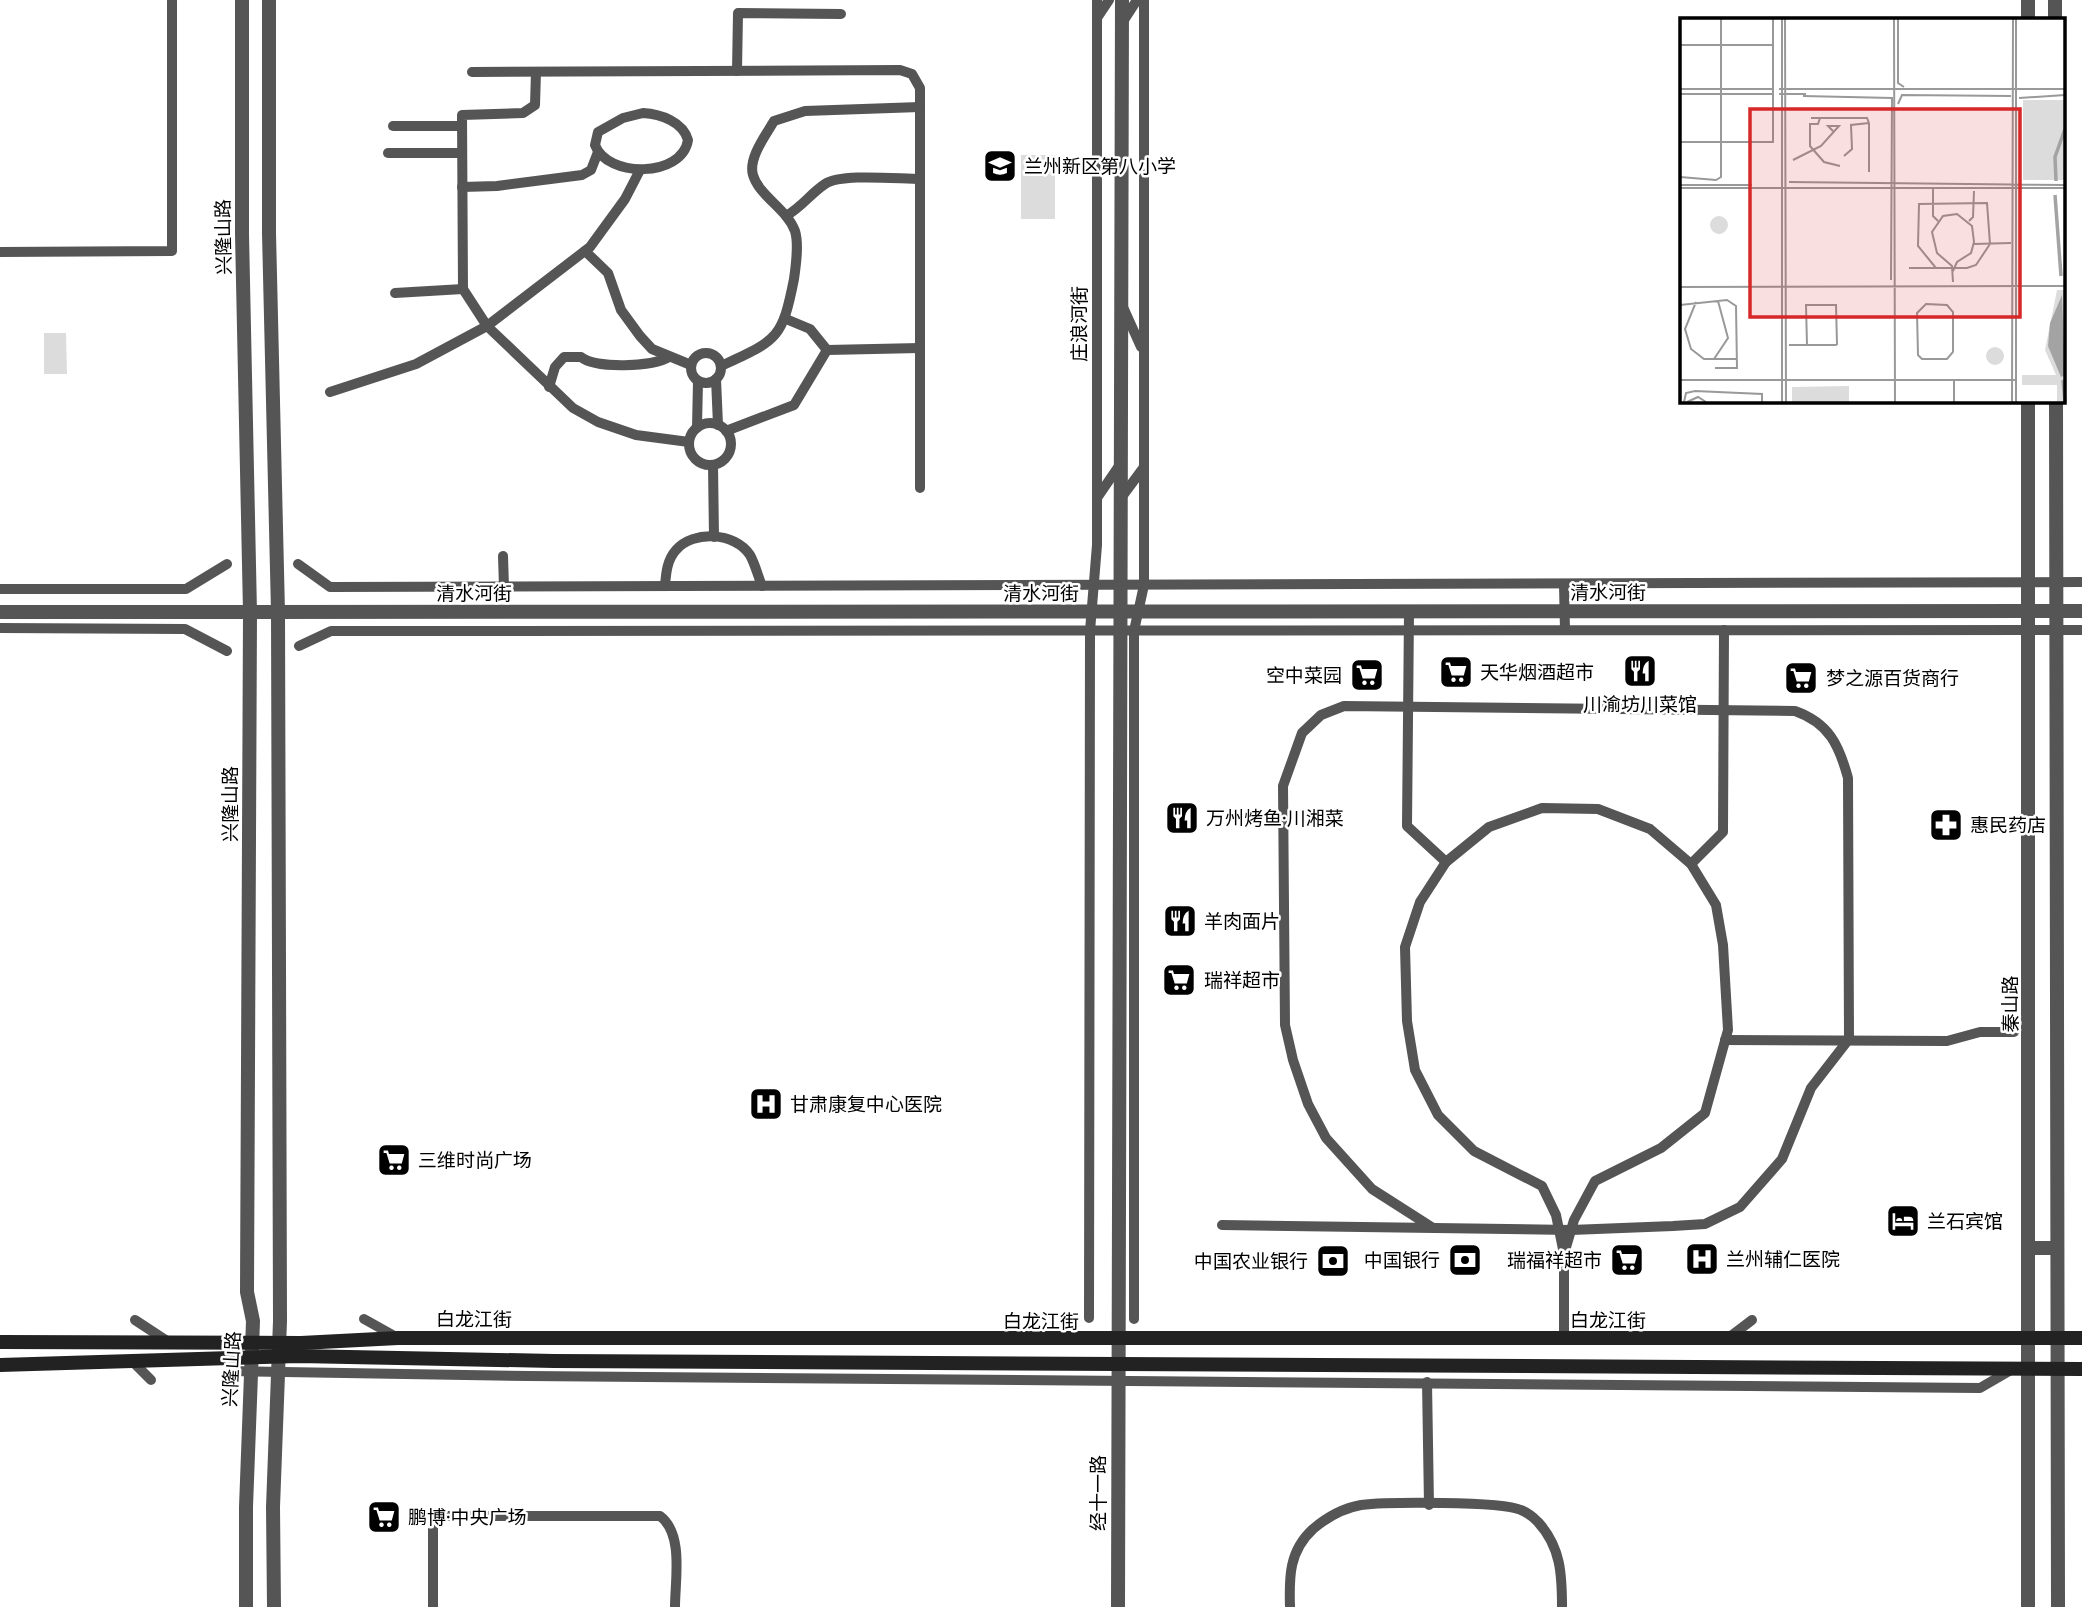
<svg xmlns="http://www.w3.org/2000/svg" width="2082" height="1607" font-family="'Roboto Condensed','Noto Sans SC',sans-serif">
<style>
.green{fill:#dcdcdc}
.lines{fill:none;stroke-linecap:round;stroke-linejoin:round}
.minor{stroke:#555;stroke-width:10}
.tertiary{stroke:#555;stroke-width:14}
.secondary{stroke:#222;stroke-width:14}
.labels{text-anchor:middle;stroke-width:5;stroke-linejoin:round;paint-order:stroke}
.poi-label{font-size:19px;fill:#000;stroke:#fff;text-anchor:start}
.street-label{font-size:19px;fill:#000;stroke:#fff}
.inset-river{fill:none;stroke:#a3a3a3;stroke-width:3.5}
.inset-road{fill:none;stroke:#999;stroke-width:2}
.view{fill:#d62828;fill-opacity:0.15;stroke:#d62828;stroke-width:3.5}
.inset-edge{fill:none;stroke:#000;stroke-width:3.5}
</style>
<rect width="100%" height="100%" fill="#fff"/>
<g class="green">
<rect x="1021" y="155" width="34" height="64"/>
<polygon points="44,333 66,333 67,374 44,374"/>
</g>
<g class="lines">
<g class="minor">
<polyline points="1097,18 1109,0"/>
<polyline points="1122,23 1137,0"/>
<polyline points="737,71 738,13 841,14"/>
<polyline points="472,72 900,70 912,74 920,88 920,488"/>
<polyline points="536,72 535,105 523,113 462,115 463,289 487,326 573,408 598,422 636,435 689,442"/>
<path d="M643 113C661 114 683 122 688 140 682 178 607 178 595 145L598 132 623 118Z"/>
<polyline points="393,126 462,126"/>
<polyline points="388,153 462,153"/>
<polyline points="462,187 497,186 582,175 591,170 598,152"/>
<path d="M786 216C803 206 810 194 825 184 841 173 898 179 920 179"/>
<polyline points="585,251 608,273 621,310 640,336 652,349 691,365"/>
<polyline points="0,252 172,251 172,0"/>
<polyline points="395,293 463,289"/>
<polyline points="1123,307 1141,347"/>
<polyline points="786,319 810,329 827,350"/>
<polyline points="827,350 920,348"/>
<circle cx="706" cy="368" r="15"/>
<path d="M721 366C777 340 782 340 794 279 796 265 799 244 795 231 787 209 759 196 753 175 748 158 766 135 774 121L805 111 920 107"/>
<polyline points="716,379 718,425"/>
<path d="M549 387 555 367 564 357H581C595 369 653 367 669 357"/>
<polyline points="330,392 416,364 487,326 590,247 625,199 640,170"/>
<circle cx="710" cy="444" r="21"/>
<polyline points="697,428 698,381"/>
<polyline points="726,431 794,405 827,350"/>
<polyline points="713,465 714,537"/>
<polyline points="1097,498 1121,463"/>
<polyline points="1121,498 1144,467"/>
<polyline points="503,556 504,587"/>
<polyline points="298,564 330,587 2082,582"/>
<polyline points="1564,585 1565,630"/>
<path d="M665 586C666 573 667 560 676 550 693 530 735 532 750 555 755 564 758 576 762 586"/>
<polyline points="0,589 186,589 227,564"/>
<polyline points="1409,612 1407,826 1446,862"/>
<polyline points="0,628 185,629 227,651"/>
<polyline points="299,646 331,631 2082,630"/>
<polyline points="1691,864 1723,832 1724,630"/>
<polyline points="1725,1040 1947,1041 1980,1032 2014,1032"/>
<path d="M1222 1225 1571 1230 1673 1226 1705 1224 1740 1207 1782 1159 1811 1088 1849 1039 1848 778C1839 745 1829 723 1795 711L1344 706 1321 715 1302 733 1283 786 1285 1025 1293 1060 1308 1104 1326 1138 1372 1189 1433 1228"/>
<polyline points="1564,1254 1574,1220 1595,1181 1661,1148 1705,1113 1728,1030 1723,945 1716,905 1691,864 1650,829 1598,809 1542,808 1489,827 1446,862 1420,902 1405,947 1407,1021 1415,1070 1438,1115 1474,1151 1542,1186 1556,1215 1564,1254 1564,1339"/>
<polyline points="1089,1318 1090,631 1097,545 1097,0"/>
<polyline points="364,1319 398,1338"/>
<polyline points="1134,1319 1134,631 1144,585 1144,0"/>
<polyline points="135,1320 167,1341"/>
<polyline points="1727,1339 1752,1320"/>
<polyline points="134,1363 151,1380"/>
<polyline points="229,1371 528,1376 1980,1388 2011,1370"/>
<polyline points="1427,1382 1429,1505"/>
<path d="M433 1607V1516H660C684 1534 675 1580 675 1607"/>
<path d="M1290 1607C1289 1577 1289 1551 1313 1529 1326 1518 1344 1508 1361 1505 1386 1502 1500 1501 1521 1510 1526 1512 1534 1518 1538 1522 1561 1547 1562 1575 1562 1607"/>
</g>
<g class="tertiary">
<polyline points="242,0 242,234 250,612 247,1292 253,1321 246,1507 246,1607"/>
<polyline points="269,0 269,233 278,612 280,1321 273,1507 274,1607"/>
<polyline points="2028,0 2028,19"/>
<polyline points="2055,0 2055,19"/>
<polyline points="2056,401 2058,1607"/>
<polyline points="0,612 2082,611"/>
<polyline points="2029,1248 2057,1248"/>
<polyline points="1118,1607 1122,0"/>
<polyline points="2028,1607 2028,401"/>
</g>
<g class="secondary">
<polyline points="0,1342 301,1343 398,1338 2082,1338"/>
<polyline points="0,1365 299,1356 554,1361 2082,1369"/>
</g>
</g>
<defs>
<symbol id="school-square" viewBox="-11 -11 22 22"><rect x="-9" y="-9" width="18" height="18" rx="4" fill="#000" stroke="#fff"/><path d="M0-5L7-2L0 1L-7-2ZM-4 1L0 2.5L4 1V4Q0 6-4 4Z" fill="#fff"/></symbol>
<symbol id="restaurant-square" viewBox="-11 -11 22 22"><rect x="-9" y="-9" width="18" height="18" rx="4" fill="#000" stroke="#fff"/><path d="M-5-6h1v4h1v-4h1v4h1v-4h1v5L-1.5 .5V6h-2V.5L-5-1ZM5-6V6H3V1.5H1.5Q1.5-4 5-6Z" fill="#fff"/></symbol>
<symbol id="supermarket-square" viewBox="-11 -11 22 22"><rect x="-9" y="-9" width="18" height="18" rx="4" fill="#000" stroke="#fff"/><path d="M-6-5.5h2.5l.6 2H6L4.5 2H-2.5L-4.4-4H-6ZM-1.5 3.2a1.3 1.3 0 1 0 .1 0ZM3 3.2a1.3 1.3 0 1 0 .1 0Z" fill="#fff"/></symbol>
<symbol id="pharmacy-square" viewBox="-11 -11 22 22"><rect x="-9" y="-9" width="18" height="18" rx="4" fill="#000" stroke="#fff"/><path d="M-2-6h4v4h4v4h-4v4h-4v-4h-4v-4h4Z" fill="#fff"/></symbol>
<symbol id="hospital-square" viewBox="-11 -11 22 22"><rect x="-9" y="-9" width="18" height="18" rx="4" fill="#000" stroke="#fff"/><path d="M-5-5h3v3.5h4V-5h3V5h-3V1.5h-4V5h-3Z" fill="#fff"/></symbol>
<symbol id="hotel-square" viewBox="-11 -11 22 22"><rect x="-9" y="-9" width="18" height="18" rx="4" fill="#000" stroke="#fff"/><path d="M-6-4.5h1.5V1H6V5H4.5V3h-9V5H-6ZM-4 0a1.8 1.8 0 1 1 3.6 0ZM.5 0V-2.5h3Q6-2.5 6 0Z" fill="#fff"/></symbol>
<symbol id="bank-square" viewBox="-11 -11 22 22"><rect x="-9" y="-9" width="18" height="18" rx="4" fill="#000" stroke="#fff"/><path d="M-6-4H6V4H-6ZM0-2.3a2.3 2.3 0 1 0 0 4.6a2.3 2.3 0 1 0 0-4.6Z" fill="#fff"/></symbol>
</defs>
<g fill-rule="evenodd">
<use href="#school-square" x="981" y="147" width="38" height="38"/>
<use href="#restaurant-square" x="1621" y="652" width="38" height="38"/>
<use href="#supermarket-square" x="1437" y="653" width="38" height="38"/>
<use href="#supermarket-square" x="1348" y="656" width="38" height="38"/>
<use href="#supermarket-square" x="1782" y="659" width="38" height="38"/>
<use href="#restaurant-square" x="1163" y="799" width="38" height="38"/>
<use href="#pharmacy-square" x="1927" y="806" width="38" height="38"/>
<use href="#restaurant-square" x="1161" y="902" width="38" height="38"/>
<use href="#supermarket-square" x="1160" y="961" width="38" height="38"/>
<use href="#hospital-square" x="747" y="1085" width="38" height="38"/>
<use href="#supermarket-square" x="375" y="1141" width="38" height="38"/>
<use href="#hotel-square" x="1884" y="1202" width="38" height="38"/>
<use href="#hospital-square" x="1683" y="1240" width="38" height="38"/>
<use href="#bank-square" x="1446" y="1241" width="38" height="38"/>
<use href="#supermarket-square" x="1608" y="1241" width="38" height="38"/>
<use href="#bank-square" x="1314" y="1242" width="38" height="38"/>
<use href="#supermarket-square" x="365" y="1498" width="38" height="38"/>
</g>
<g class="labels">
<g class="poi-label">
<text x="1024" y="173">兰州新区第八小学</text>
<text x="1480" y="679">天华烟酒超市</text>
<text x="1342" y="682" text-anchor="end">空中菜园</text>
<text x="1826" y="685">梦之源百货商行</text>
<text x="1640" y="711" text-anchor="middle">川渝坊川菜馆</text>
<text x="1206" y="825">万州烤鱼·川湘菜</text>
<text x="1970" y="832">惠民药店</text>
<text x="1204" y="928">羊肉面片</text>
<text x="1204" y="987">瑞祥超市</text>
<text x="790" y="1111">甘肃康复中心医院</text>
<text x="418" y="1167">三维时尚广场</text>
<text x="1927" y="1228">兰石宾馆</text>
<text x="1726" y="1266">兰州辅仁医院</text>
<text x="1440" y="1267" text-anchor="end">中国银行</text>
<text x="1602" y="1267" text-anchor="end">瑞福祥超市</text>
<text x="1308" y="1268" text-anchor="end">中国农业银行</text>
<text x="408" y="1524">鹏博·中央广场</text>
</g>
<g class="street-label">
<text transform="translate(223 237) rotate(-91)" y="7">兴隆山路</text>
<text transform="translate(1079 324) rotate(-90)" y="7">庄浪河街</text>
<text x="1608" y="599">清水河街</text>
<text x="474" y="600">清水河街</text>
<text x="1041" y="600">清水河街</text>
<text transform="translate(230 804) rotate(-90)" y="7">兴隆山路</text>
<text transform="translate(2010 1004) rotate(-90)" y="7">秦山路</text>
<text x="474" y="1326">白龙江街</text>
<text x="1608" y="1327">白龙江街</text>
<text x="1041" y="1328">白龙江街</text>
<text transform="translate(231 1369) rotate(-87)" y="7">兴隆山路</text>
<text transform="translate(1098 1493) rotate(-90)" y="7">经十一路</text>
</g>
</g>
<g transform="translate(1680 18)">
<rect width="385" height="385" fill="#fff"/>
<path d="M343 82H385V162H343ZM30 207a9 9 0 1 1 18 0a9 9 0 1 1-18 0ZM377 272H385V384H377V367H342V357H376L365 332ZM306 338a9 9 0 1 1 18 0a9 9 0 1 1-18 0ZM169 368V384H112V369Z" fill="#dcdcdc"/>
<path d="M382 277 385 357 381 359 368 328 370 305Z" fill="#a3a3a3"/>
<path class="inset-river" d="M376 163 375 139 385 111M375 177 381 258M383 362 385 384"/>
<path class="inset-road" d="M102 1V384M105 1 106 384M214 1 215 384M218 1V65L224 69M0 27H93M0 71H93M99 71H385M0 76H93M99 76H126M123 78 212 80 211 262M339 80 385 77M218 86 222 77 331 78M131 100H187L189 105M140 100 138 106H130V128L144 144 160 148M189 105V154M0 124H93V1M164 138 172 131 171 107 189 105M113 142 141 128 159 108H148L153 113M0 159 36 162 41 159V1M109 164 385 167M0 167H72M0 170H385M253 170V198L258 203M289 203 293 199 294 173M294 226 331 225M229 250H287L296 247 310 226 307 185 239 186 238 228 256 250M273 253 277 244 291 235 294 224 292 208 277 196 263 198 252 214 257 235 272 248 273 264M0 269 385 268M16 284 5 311 11 331 24 341H57M246 286 267 287 273 294V334L267 341H242L238 337 237 295ZM0 287 47 282 56 288 57 350H35M109 327H156L157 326 156 287H126L127 327M34 341 48 320 38 283M0 362H335M4 384 6 375 15 373 82 376V384M7 384 18 379 26 384M274 384V362M332 384 333 1M336 384V1"/>
<path class="view" d="M70 91H340V299H70Z"/>
<rect width="385" height="385" class="inset-edge"/>
</g>
</svg>
